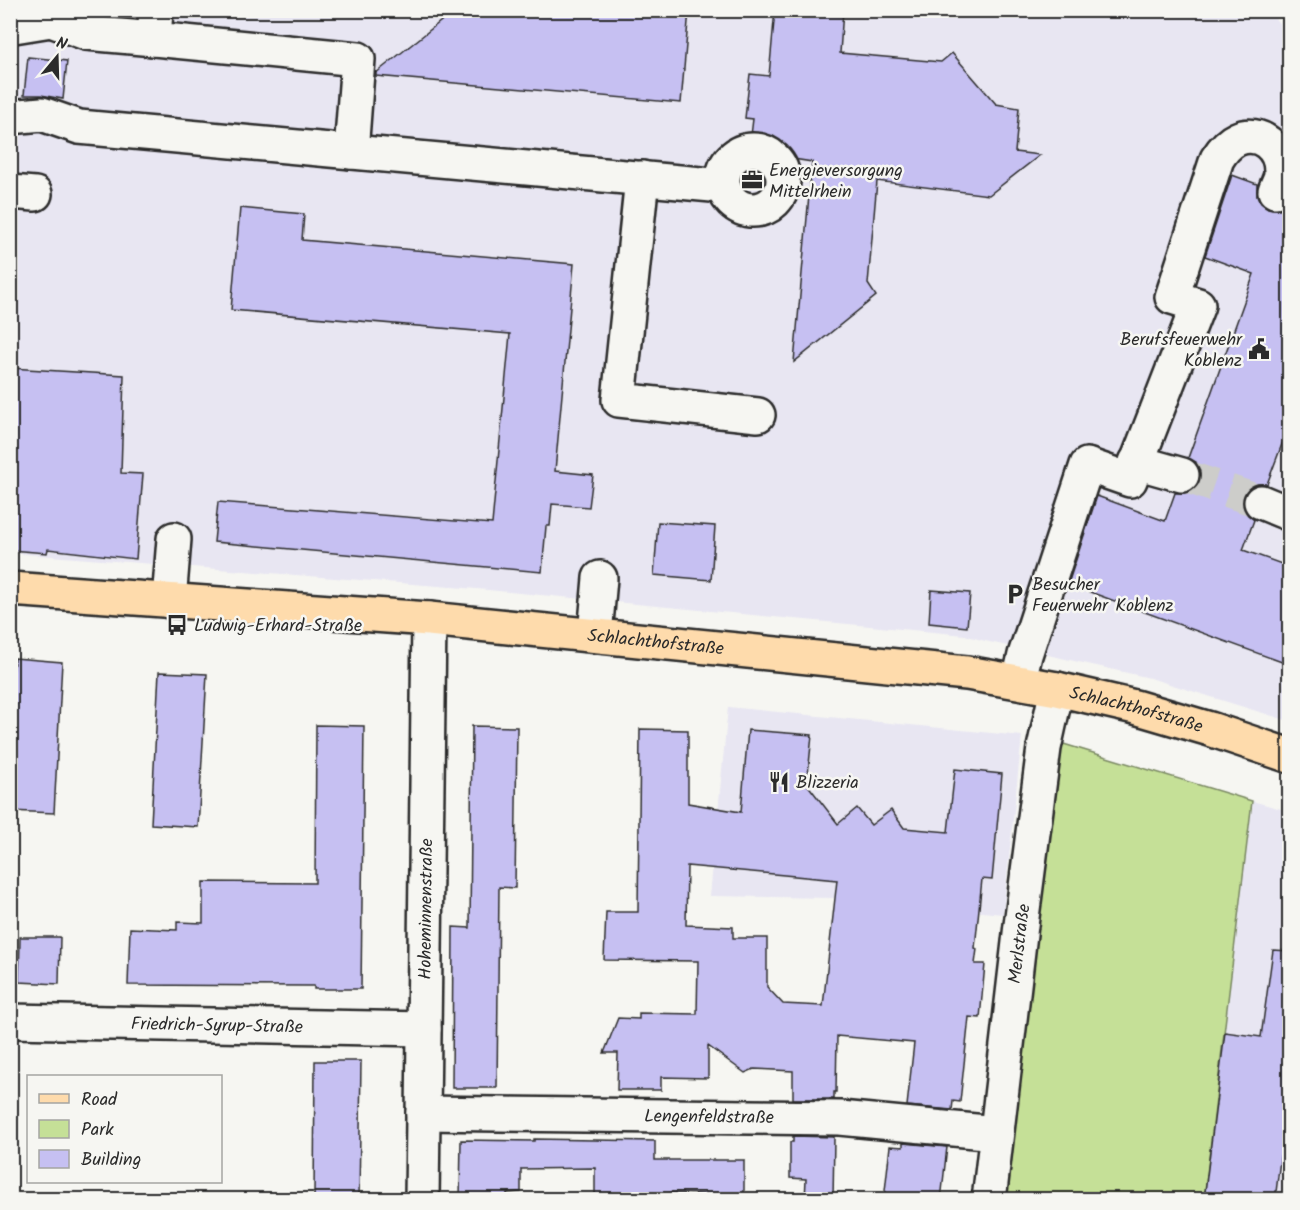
<svg xmlns="http://www.w3.org/2000/svg" width="1300" height="1210" font-family="Kalam,sans-serif">
<style>
.built{fill:#e8e6f2}
.green{fill:#c5e097;stroke:#788661;stroke-width:1.5}
.building{fill:#c6c0f2;stroke:#2b2b2b;stroke-width:1.5;fill-rule:evenodd}
.lines{fill:none;stroke-linecap:round;stroke-linejoin:round}
.minor-tunnel{stroke:#cdcdca;stroke-width:33;stroke-dasharray:33 16;stroke-linecap:butt}
.minor-casing{stroke:#2b2b2b;stroke-width:38}
.major-casing{stroke:#2b2b2b;stroke-width:38}
.minor{stroke:#f6f6f2;stroke-width:33}
.major{stroke:#fedbac;stroke-width:33}
.labels{text-anchor:middle;stroke-width:5;stroke-linejoin:round;paint-order:stroke}
.poi-label{font-size:18px;fill:#2b2b2b;stroke:#f6f6f2;text-anchor:start}
.street-label{font-size:18px;fill:#2b2b2b;stroke:#f6f6f2}
</style>
<rect width="100%" height="100%" fill="#f6f6f2"/>
<filter id="ink" filterUnits="userSpaceOnUse"><feTurbulence type="fractalNoise" baseFrequency=".0167" numOctaves="2"/><feDisplacementMap in="SourceGraphic" scale="12" xChannelSelector="R" yChannelSelector="G"/><feConvolveMatrix kernelMatrix="1 2 1 2 8 2 1 2 1" color-interpolation-filters="sRGB"/></filter>
<g filter="url(#ink)">
<g class="built">
<polygon points="10,11 1269,11 1290,37 1289,721 1150,678 981,640 965,635 477,589 11,553"/>
<polygon points="728,707 1022,736 1003,914 834,898 710,896"/>
<polygon points="1252,801 1289,811 1289,1199 1204,1200"/>
</g>
<polygon class="green" points="1057,742 1252,801 1204,1199 1000,1200"/>
<g class="building">
<polygon points="455,10 689,10 681,103 376,76 376,73"/>
<polygon points="775,10 843,10 840,53 941,62 952,53 996,104 1019,108 1015,152 1040,155 989,195 877,181 868,284 876,296 794,362 812,162 749,152 753,119 745,118 750,74 769,76"/>
<polygon points="28,57 67,61 63,99 41,95 24,95"/>
<polygon points="1232,175 1257,184 1257,195 1261,203 1268,208 1279,209 1290,202 1290,423 1267,484 1258,484 1249,488 1244,494 1242,504 1247,514 1254,520 1243,550 1290,567 1290,665 1068,584 1097,496 1165,521 1175,493 1187,493 1195,488 1200,481 1200,470 1196,462 1188,458 1254,274 1205,256"/>
<polygon points="240,208 304,214 302,240 574,264 555,471 593,475 589,507 552,504 550,526 546,526 542,572 214,542 218,502 492,524 510,334 231,310"/>
<polygon points="10,368 124,375 121,473 143,474 136,559 48,549 47,553 10,550"/>
<polygon points="658,522 715,526 711,580 654,575"/>
<polygon points="931,590 970,593 967,627 929,623"/>
<polygon points="14,658 62,662 54,813 10,811 10,732"/>
<polygon points="159,672 207,674 198,827 151,824"/>
<polygon points="316,725 364,726 361,989 314,989 314,986 128,985 130,928 177,930 177,922 203,923 203,882 315,883"/>
<polygon points="472,726 517,727 515,888 499,887 497,1088 452,1088 453,927 470,928"/>
<path d="M640 729 688 730V803L741 812 748 730 812 735 807 784 838 824 857 808 871 825 891 810 904 828 948 832 955 769 1002 774 992 880 982 879 975 948 977 949 975 964H985L980 1018 969 1017 960 1102 953 1101 952 1110 907 1106 914 1043 837 1036 836 1092H834V1099H793V1071L754 1069 745 1073 708 1046V1078L661 1077V1090H617L618 1053H604L618 1018 639 1019V1013L697 1014 698 961 604 960 606 912H638ZM687 866 837 880 823 1006 783 1004 767 987V938H733V927L686 925Z"/>
<polygon points="20,937 60,937 59,984 19,982"/>
<polygon points="1273,950 1290,951 1290,1153 1281,1152 1275,1200 1204,1200 1225,1032 1261,1037"/>
<polygon points="315,1061 361,1061 359,1200 314,1200"/>
<polygon points="793,1136 834,1137 833,1200 805,1200 806,1179 790,1178 790,1142 793,1142"/>
<polygon points="534,1139 655,1141 655,1160 744,1160 744,1195 670,1193 670,1200 595,1200 595,1168 521,1169 521,1192 507,1193 507,1200 460,1200 461,1140 534,1141"/>
<polygon points="903,1143 947,1147 941,1200 884,1200 890,1146 903,1147"/>
</g>
<g class="lines">
<polyline class="minor-tunnel" points="1182,475 1261,502"/>
<defs>
<g id="minor">
<polyline points="156,10 154,39 358,59 351,152"/>
<polyline points="14,26 51,20 86,33 154,39"/>
<polyline points="10,117 42,114 79,127 723,186"/>
<circle cx="753" cy="180" r="30"/>
<polyline points="642,178 619,400 758,415"/>
<polyline points="10,192 35,194"/>
<polyline points="1136,462 1182,475"/>
<polyline points="1261,502 1290,514"/>
<polyline points="169,601 174,539"/>
<polyline points="595,635 600,578"/>
<path d="M1019 681 1025 655 1087 465 1130 480 1198 305 1172 297 1217 159C1222 151 1228 143 1237 139 1260 129 1282 148 1281 173 1281 178 1277 185 1275 191"/>
<path id="s1" d="M10 1021 424 1029"/>
<path id="s2" d="M423 1113 840 1118 996 1133"/>
<path id="s3" d="M422 1200 429 619"/>
<path id="s4" d="M989 1200 1021 925 1044 748 1057 689"/>
</g>
<g id="major">
<path id="s5" d="M10 589 429 619 967 673 1057 689 1135 707 1210 729 1290 756"/>
</g>
</defs>
<use href="#minor" class="minor-casing"/>
<use href="#major" class="major-casing"/>
<use href="#minor" class="minor"/>
<use href="#major" class="major"/>
</g>
</g>
<defs>
<symbol id="office-bare" viewBox="-9 -9 18 18"><path d="M-6-3h4V-5.5h4V-3h4V5H-6ZM-1-4.5V-3h2v-1.5ZM-6 0V1H6V0Z" fill="#2b2b2b" stroke="#f6f6f2" stroke-width="2.5" paint-order="stroke"/></symbol>
<symbol id="civic-bare" viewBox="-9 -9 18 18"><path d="M-.6-6.5H3V-4.5H.6V-3L4-1V1h2V6H-6V1h2V-1L-.6-3ZM-1.2 2.5V6h2.4V2.5Z" fill="#2b2b2b" stroke="#f6f6f2" stroke-width="2.5" paint-order="stroke"/></symbol>
<symbol id="parking-bare" viewBox="-9 -9 18 18"><path d="M-3.5-5.5H1a3.5 3.5 0 0 1 0 7H-1V5.5H-3.5ZM-1-3.4V-.6H.8a1.4 1.4 0 0 0 0-2.8Z" fill="#2b2b2b" stroke="#f6f6f2" stroke-width="2.5" paint-order="stroke"/></symbol>
<symbol id="bus-bare" viewBox="-9 -9 18 18"><path d="M-5-6H5V4H4V6H2V4H-2V6H-4V4H-5ZM-3.5-4V0h7V-4ZM-3.5 1.2v1.5H-2V1.2ZM2 1.2v1.5H3.5V1.2Z" fill="#2b2b2b" stroke="#f6f6f2" stroke-width="2.5" paint-order="stroke"/></symbol>
<symbol id="restaurant-bare" viewBox="-9 -9 18 18"><path d="M-5-6h1v4h1v-4h1v4h1v-4h1v5L-1.5 .5V6h-2V.5L-5-1ZM5-6V6H3V1.5H1.5Q1.5-4 5-6Z" fill="#2b2b2b" stroke="#f6f6f2" stroke-width="2.5" paint-order="stroke"/></symbol>
</defs>
<g fill-rule="evenodd">
<use href="#office-bare" x="737" y="165" width="30" height="30"/>
<use href="#civic-bare" x="1244" y="334" width="30" height="30"/>
<use href="#parking-bare" x="1000" y="579" width="30" height="30"/>
<use href="#bus-bare" x="162" y="610" width="30" height="30"/>
<use href="#restaurant-bare" x="764" y="767" width="30" height="30"/>
</g>
<g class="labels">
<g class="poi-label">
<text x="769" y="176">Energieversorgung<tspan x="769" dy="21">Mittelrhein</tspan></text>
<text x="1242" y="345" text-anchor="end">Berufsfeuerwehr<tspan x="1242" dy="21">Koblenz</tspan></text>
<text x="1032" y="590">Besucher<tspan x="1032" dy="21">Feuerwehr Koblenz</tspan></text>
<text x="194" y="631">Ludwig-Erhard-Straße</text>
<text x="796" y="788">Blizzeria</text>
</g>
<g class="street-label">
<text dy="6" stroke="none"><textPath href="#s5" startOffset="648">Schlachthofstraße</textPath></text>
<text dy="6" stroke="none"><textPath href="#s5" startOffset="1134">Schlachthofstraße</textPath></text>
<text dy="6" stroke="none"><textPath href="#s3" startOffset="291">Hoheminnenstraße</textPath></text>
<text dy="6" stroke="none"><textPath href="#s4" startOffset="258">Merlstraße</textPath></text>
<text dy="6" stroke="none"><textPath href="#s1" startOffset="207">Friedrich-Syrup-Straße</textPath></text>
<text dy="6" stroke="none"><textPath href="#s2" startOffset="286">Lengenfeldstraße</textPath></text>
</g>
</g>
<rect width="1300" height="1210" fill="none" stroke="#f6f6f2" stroke-width="36"/>
<rect x="18" y="18" width="1264" height="1174" fill="none" stroke="#2b2b2b" stroke-width="2" filter="url(#ink)"/>
<rect x="27" y="1075" width="195" height="108" fill="#f6f6f2" stroke="#a5a5a2" stroke-width="1.5"/>
<rect x="39" y="1094" width="30" height="9" fill="#fedbac" stroke="#a5a5a2" stroke-width="1.5"/>
<text x="81" y="1105" font-size="18" fill="#2b2b2b">Road</text>
<rect x="39" y="1120" width="30" height="18" fill="#c5e097" stroke="#a5a5a2" stroke-width="1.5"/>
<text x="81" y="1135" font-size="18" fill="#2b2b2b">Park</text>
<rect x="39" y="1150" width="30" height="18" fill="#c6c0f2" stroke="#a5a5a2" stroke-width="1.5"/>
<text x="81" y="1165" font-size="18" fill="#2b2b2b">Building</text>
<g transform="translate(57 57) rotate(19)" stroke="#f6f6f2" stroke-width="4.5" paint-order="stroke">
<path d="M0-4.5L10 22L0 15L-10 22Z" fill="#2b2b2b"/>
<text y="-9" font-size="16" font-weight="bold" text-anchor="middle" fill="#2b2b2b">N</text>
</g>
</svg>
